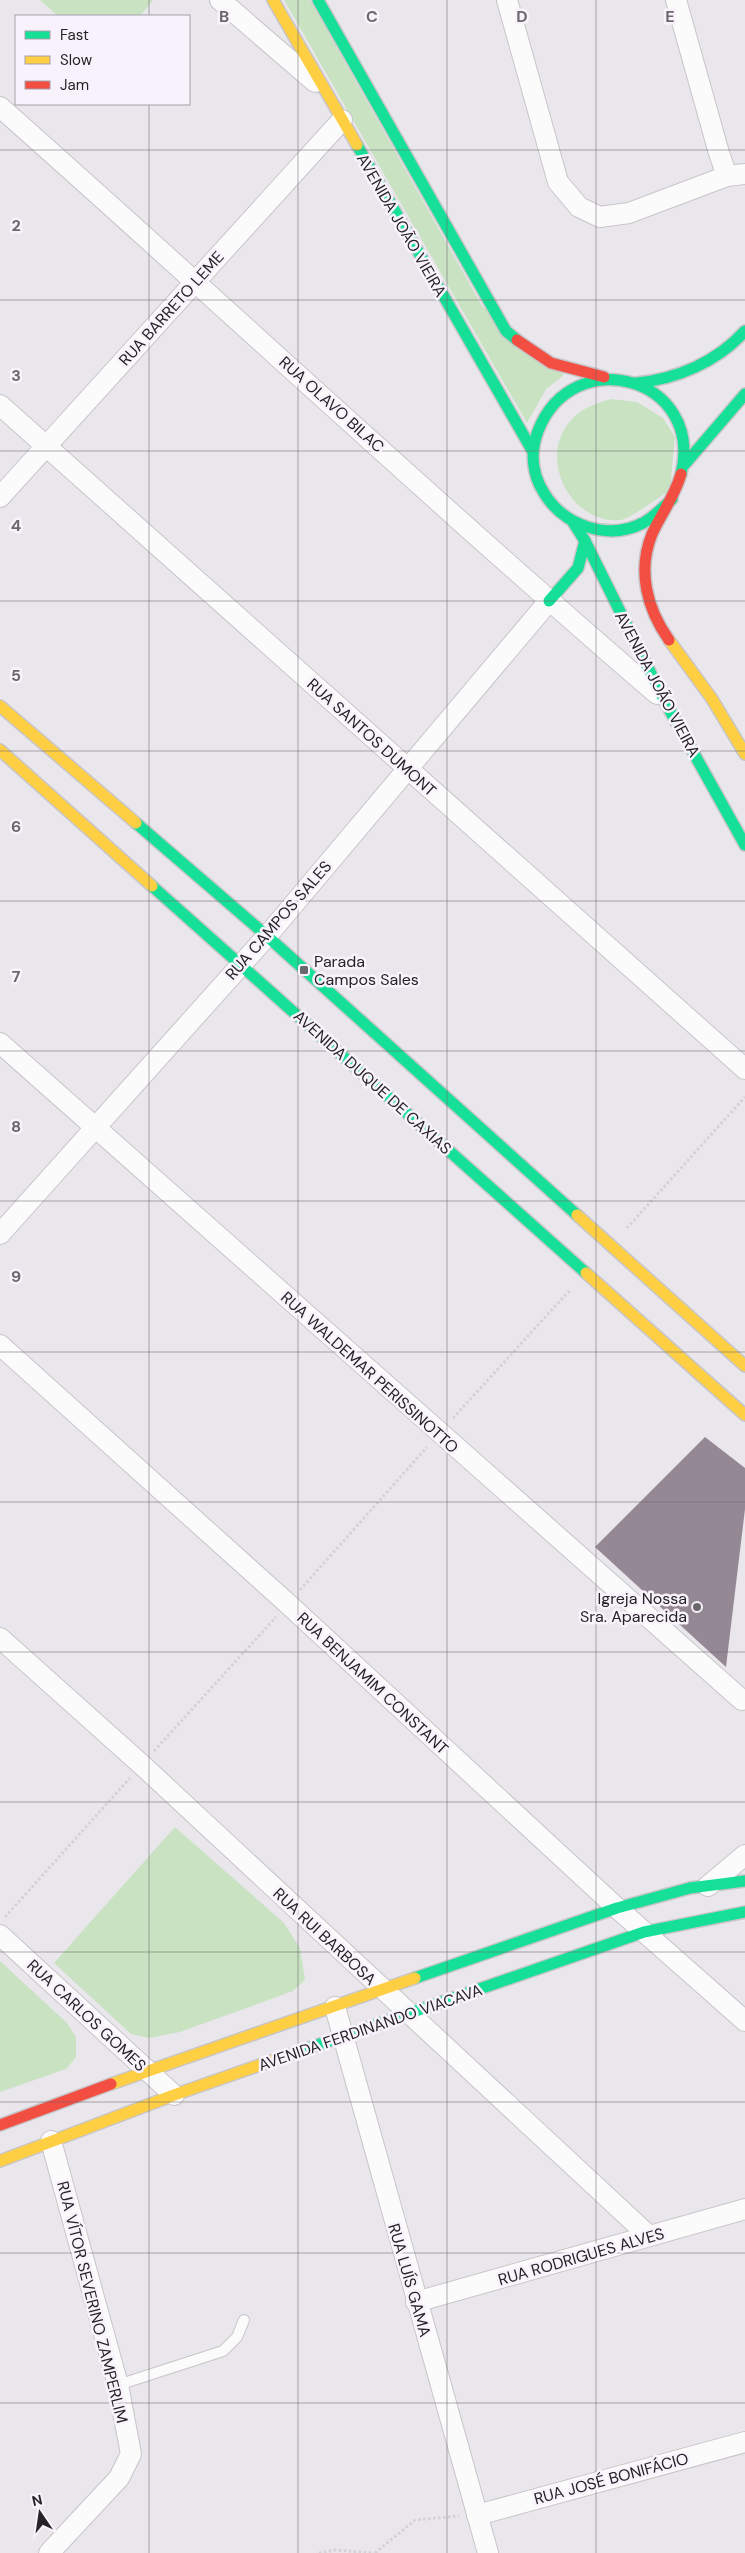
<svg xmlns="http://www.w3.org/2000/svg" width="745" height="2553" font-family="'DM Sans',sans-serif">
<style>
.green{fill:#c8e2c2}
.building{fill:#958895}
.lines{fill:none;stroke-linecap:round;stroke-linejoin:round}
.lane-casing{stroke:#c8c5c9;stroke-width:12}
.street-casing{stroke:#c8c5c9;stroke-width:22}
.fast-casing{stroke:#c8c5c9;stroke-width:14}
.slow-casing{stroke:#c8c5c9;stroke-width:14}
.jam-casing{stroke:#c8c5c9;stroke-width:14}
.path{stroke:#d3d3d3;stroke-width:3;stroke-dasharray:2.5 2.5;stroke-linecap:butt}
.lane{stroke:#fcfbfc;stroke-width:10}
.street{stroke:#fcfbfc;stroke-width:20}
.fast{stroke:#16e098;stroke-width:11}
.slow{stroke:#ffcf43;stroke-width:11}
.jam{stroke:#f24e42;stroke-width:11}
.grid{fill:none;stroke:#6b686c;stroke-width:1;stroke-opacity:0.55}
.poi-dot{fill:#6b686c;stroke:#f8f2fc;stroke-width:2}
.labels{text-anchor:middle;stroke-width:5;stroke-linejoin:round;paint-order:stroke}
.street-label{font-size:16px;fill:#262327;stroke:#f8f2fc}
.poi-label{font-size:16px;fill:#262327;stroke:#f8f2fc;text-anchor:start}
.grid-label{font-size:16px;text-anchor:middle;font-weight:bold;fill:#6b686c;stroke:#f8f2fc;stroke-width:5;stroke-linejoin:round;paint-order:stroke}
</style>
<rect width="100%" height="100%" fill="#eae7ec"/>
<g class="green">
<polygon points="40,0 153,0 140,16 58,16"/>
<polygon points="284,0 310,0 482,306 564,375 546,389 527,423"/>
<path d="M611 399 637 402 663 418 675 437 670 490C661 496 629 519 621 520 569 525 535 454 574 417 585 407 597 403 611 399Z"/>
<polygon points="175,1827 284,1923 300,1948 305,1980 293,1991 180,2032 149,2038 131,2034 54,1963"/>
<polygon points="0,1961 67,2023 76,2037 76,2057 66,2069 0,2092"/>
</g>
<polygon class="building" points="705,1437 745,1468 745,1509 726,1667 595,1547"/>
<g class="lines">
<defs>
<polyline id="lane" points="118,2385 223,2351 237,2337 244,2320"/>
<g id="street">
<polyline points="220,0 315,82"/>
<polyline points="507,0 558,182 579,207 600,217 629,213 727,176 745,174"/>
<polyline points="676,0 719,153 727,176"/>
<path d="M0 107C220 302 434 502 657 694"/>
<polyline points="0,405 745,1069"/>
<polyline points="0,497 342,120"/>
<polyline points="0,1043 742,1700"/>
<polyline points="0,1234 267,936 549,601"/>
<polyline points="0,1345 287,1603 617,1908 745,2021"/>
<polyline points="0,1638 142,1765 649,2236"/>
<polyline points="708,1886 745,1855"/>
<polyline points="0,1935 174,2095"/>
<polyline points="335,2007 488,2553"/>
<polyline points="416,2302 745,2209"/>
<polyline points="477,2515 745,2442"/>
<polyline points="49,2553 119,2478 131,2454 118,2385 51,2141"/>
</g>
<g id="fast">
<polyline points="318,0 506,331 517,340"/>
<polyline points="357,145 532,450"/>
<path d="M636 383C677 379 717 362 745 331"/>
<polyline points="685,464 745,394"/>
<path d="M672 499C663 508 654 517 643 523 608 541 564 526 544 493 532 474 530 452 538 431 573 341 705 378 681 474"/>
<polyline points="573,522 585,541 664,700 745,845"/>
<polyline points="549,601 578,568 585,541"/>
<polyline points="136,823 267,936 577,1215"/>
<polyline points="152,886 586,1273"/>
<polyline points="415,1978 617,1908 690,1888 745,1881"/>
<polyline points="280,2058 644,1932 745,1912"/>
</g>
<g id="slow">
<polyline points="273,0 357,145"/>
<polyline points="669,640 712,699 745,754"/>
<polyline points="0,706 136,823"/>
<polyline points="0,750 152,886"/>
<polyline points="577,1215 745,1366"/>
<polyline points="586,1273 745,1415"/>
<polyline points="111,2084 415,1978"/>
<polyline points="0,2161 174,2095 280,2058"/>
</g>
<g id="jam">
<polyline points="517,340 551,363 604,377"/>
<path d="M669 640C647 609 637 571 652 534 661 514 675 496 681 474"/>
<polyline points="0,2125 111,2084"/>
</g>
</defs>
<use href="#lane" class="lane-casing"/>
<use href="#street" class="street-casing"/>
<use href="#fast" class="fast-casing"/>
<use href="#slow" class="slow-casing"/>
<use href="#jam" class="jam-casing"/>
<g class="path">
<polyline points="627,1228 745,1097"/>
<polyline points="453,1418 570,1290"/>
<polyline points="300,1590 427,1447"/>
<polyline points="154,1751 276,1617"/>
<polyline points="5,1917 130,1778"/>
<polyline points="319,2553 335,2550 374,2553"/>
<polyline points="375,2553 415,2520 459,2516"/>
</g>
<use href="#lane" class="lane"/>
<use href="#street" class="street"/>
<use href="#fast" class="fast"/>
<use href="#slow" class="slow"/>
<use href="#jam" class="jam"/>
</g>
<path class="grid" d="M149 0V16M298 0V2553M447 0V2553M596 0V2553M149 104V2553M0 150H745M0 300H745M0 451H745M0 601H745M0 751H745M0 901H745M0 1051H745M0 1201H745M0 1352H745M0 1502H745M0 1652H745M0 1802H745M0 1952H745M0 2102H745M0 2253H745M0 2403H745"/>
<g class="poi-dot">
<rect x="299" y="965" width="10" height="10" rx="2.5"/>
<circle cx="697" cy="1607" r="5"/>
</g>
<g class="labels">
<g class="street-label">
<text transform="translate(402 225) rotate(60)" y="6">AVENIDA JOÃO VIEIRA</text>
<text transform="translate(171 308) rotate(-48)" y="6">RUA BARRETO LEME</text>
<text transform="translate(332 404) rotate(42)" y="6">RUA OLAVO BILAC</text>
<text transform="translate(658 684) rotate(62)" y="6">AVENIDA JOÃO VIEIRA</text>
<text transform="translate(372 737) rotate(42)" y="6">RUA SANTOS DUMONT</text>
<text transform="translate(278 920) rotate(-49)" y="6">RUA CAMPOS SALES</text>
<text transform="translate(373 1082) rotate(42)" y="6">AVENIDA DUQUE DE CAXIAS</text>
<text transform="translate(370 1372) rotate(42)" y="6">RUA WALDEMAR PERISSINOTTO</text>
<text transform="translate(373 1683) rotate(43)" y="6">RUA BENJAMIM CONSTANT</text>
<text transform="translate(325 1936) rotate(43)" y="6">RUA RUI BARBOSA</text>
<text transform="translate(87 2015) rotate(43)" y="6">RUA CARLOS GOMES</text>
<text transform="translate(370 2027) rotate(-19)" y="6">AVENIDA FERDINANDO VIACAVA</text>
<text transform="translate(581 2256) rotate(-16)" y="6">RUA RODRIGUES ALVES</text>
<text transform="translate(410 2280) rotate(74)" y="6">RUA LUÍS GAMA</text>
<text transform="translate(93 2302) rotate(76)" y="6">RUA VÍTOR SEVERINO ZAMPERLIM</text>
<text transform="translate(611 2478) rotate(-15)" y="6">RUA JOSÉ BONIFÁCIO</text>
</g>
<g class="poi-label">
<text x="314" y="967">Parada<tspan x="314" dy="18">Campos Sales</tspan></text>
<text x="687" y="1604" text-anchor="end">Igreja Nossa<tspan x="687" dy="18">Sra. Aparecida</tspan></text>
</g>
</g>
<g class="grid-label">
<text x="224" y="22">B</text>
<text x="372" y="22">C</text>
<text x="522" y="22">D</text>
<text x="670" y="22">E</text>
<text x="16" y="231">2</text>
<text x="16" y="381">3</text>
<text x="16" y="531">4</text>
<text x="16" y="681">5</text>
<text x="16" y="832">6</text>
<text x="16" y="982">7</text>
<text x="16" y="1132">8</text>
<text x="16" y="1282">9</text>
</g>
<rect x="15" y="15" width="175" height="90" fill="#f8f2fc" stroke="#a49fa7"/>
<rect x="25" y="31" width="25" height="8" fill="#16e098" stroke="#a49fa7"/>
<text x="60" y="40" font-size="15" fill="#262327">Fast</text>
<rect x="25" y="56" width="25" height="8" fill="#ffcf43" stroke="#a49fa7"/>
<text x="60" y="65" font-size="15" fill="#262327">Slow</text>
<rect x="25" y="81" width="25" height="8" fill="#f24e42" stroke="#a49fa7"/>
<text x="60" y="90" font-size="15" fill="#262327">Jam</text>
<g transform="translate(40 2513) rotate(347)" stroke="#f8f2fc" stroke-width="4" paint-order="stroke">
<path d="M0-4L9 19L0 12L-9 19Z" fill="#262327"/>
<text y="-8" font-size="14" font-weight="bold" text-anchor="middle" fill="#262327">N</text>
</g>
</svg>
